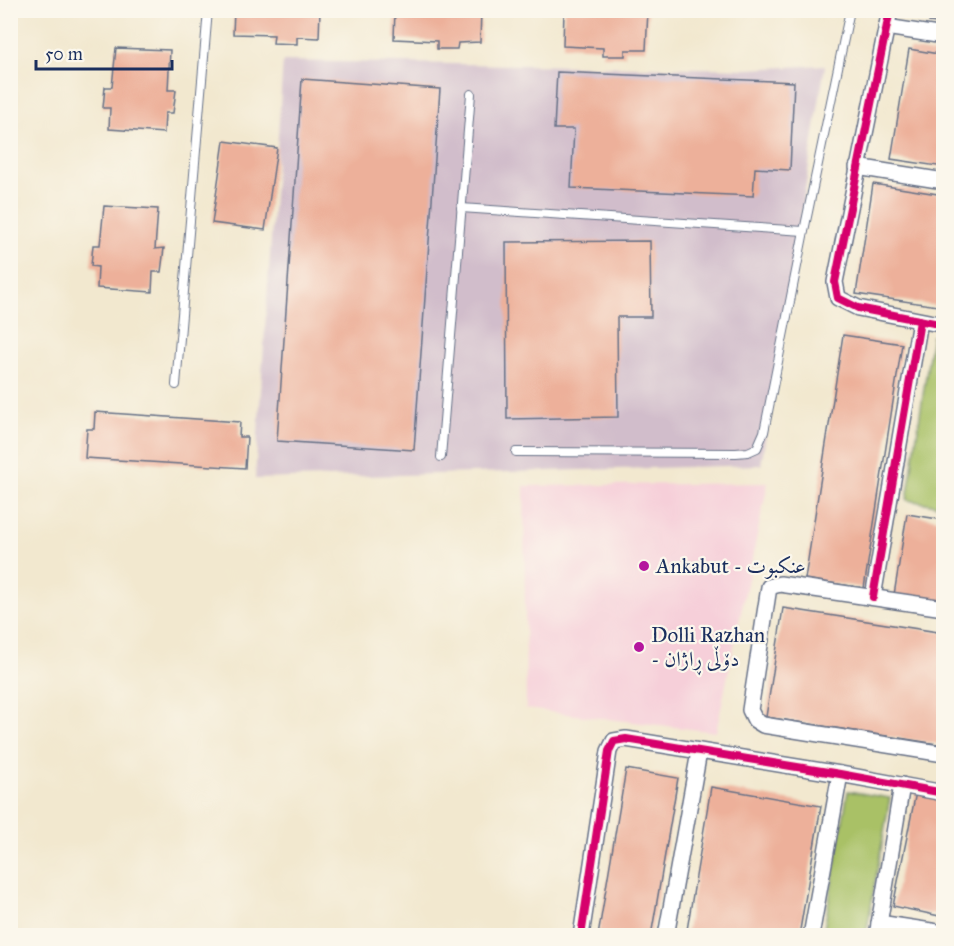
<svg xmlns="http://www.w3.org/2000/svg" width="954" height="946" font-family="'IM FELL Great Primer',Amiri,serif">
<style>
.built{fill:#f6cfd9}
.industrial{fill:#d1bdcb}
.green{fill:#a9c166;stroke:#627862;stroke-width:1.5}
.building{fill:#edb09a}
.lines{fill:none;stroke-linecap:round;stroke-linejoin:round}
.service-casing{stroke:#667086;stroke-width:10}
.minor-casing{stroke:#667086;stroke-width:18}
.service{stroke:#fff;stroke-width:8}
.minor{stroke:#fff;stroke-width:15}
.cycleway-casing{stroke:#fbf7ec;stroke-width:11}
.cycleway{stroke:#d6006c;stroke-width:8}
.poi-dot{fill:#b5179e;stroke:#fbf7ec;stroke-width:2}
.labels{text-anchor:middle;stroke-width:4.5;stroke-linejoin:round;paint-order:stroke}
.poi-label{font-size:21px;fill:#1b2f5e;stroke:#fbf7ec;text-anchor:start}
</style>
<rect width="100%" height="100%" fill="#fbf7ec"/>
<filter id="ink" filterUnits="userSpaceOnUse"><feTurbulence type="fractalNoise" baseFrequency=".0167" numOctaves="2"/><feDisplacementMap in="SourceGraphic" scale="12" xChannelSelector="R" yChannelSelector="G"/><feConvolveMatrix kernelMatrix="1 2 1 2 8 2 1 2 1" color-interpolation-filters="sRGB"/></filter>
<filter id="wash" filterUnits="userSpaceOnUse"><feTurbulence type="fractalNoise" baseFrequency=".008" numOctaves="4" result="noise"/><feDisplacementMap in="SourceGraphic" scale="24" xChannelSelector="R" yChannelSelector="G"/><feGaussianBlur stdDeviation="1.35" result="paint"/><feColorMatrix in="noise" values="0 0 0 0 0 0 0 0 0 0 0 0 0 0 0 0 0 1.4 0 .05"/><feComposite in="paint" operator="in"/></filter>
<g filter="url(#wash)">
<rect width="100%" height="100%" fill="#f2e8cf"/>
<polygon class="built" points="768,483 716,732 526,709 524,486"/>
<polygon class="industrial" points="283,61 749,69 825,65 761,465 255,479"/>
<g class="green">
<polygon points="932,336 943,338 943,506 907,500"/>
<polygon points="848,791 890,798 866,935 823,935"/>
</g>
<g id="blocks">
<g class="building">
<polygon points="234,10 320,10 319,38 297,37 297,44 273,43 274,35 233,34"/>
<polygon points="395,10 481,10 480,42 458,43 457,49 437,49 437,41 394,39"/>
<polygon points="564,10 648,10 646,50 625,50 625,56 603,56 603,48 563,46"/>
<polygon points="930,10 944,10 944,24 929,22"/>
<polygon points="116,48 170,50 168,90 176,90 173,113 165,113 164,133 109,129 110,108 103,108 105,87 112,87"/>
<polygon points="909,49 944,55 944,167 891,159"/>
<polygon points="557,72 794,82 790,170 755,168 753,196 571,188 574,129 554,129"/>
<polygon points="302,79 440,89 414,450 277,441"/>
<polygon points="224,141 277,148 265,230 212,223"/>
<polygon points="873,184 944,195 944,307 856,294"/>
<polygon points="104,206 158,209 155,249 164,248 161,272 153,272 152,292 97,288 98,267 91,266 93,245 100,245"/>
<polygon points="650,241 651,317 617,317 618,417 507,419 506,242"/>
<polygon points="843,335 902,344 864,588 805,579"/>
<polygon points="95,412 240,422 239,437 247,437 245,468 85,458 87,429 94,429"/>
<polygon points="907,514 944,520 944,603 894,595"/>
<polygon points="783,608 944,633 944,745 766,717"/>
<polygon points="626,769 678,778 655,913 651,936 598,936"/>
<polygon points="711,787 821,806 799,936 686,936"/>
<polygon points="916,792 944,797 944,917 893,906"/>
</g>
</g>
</g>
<g filter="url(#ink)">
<use href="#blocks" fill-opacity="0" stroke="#667086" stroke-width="1.5"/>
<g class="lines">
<defs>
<g id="service">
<polyline points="461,208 804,231"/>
<polyline points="176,385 208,10"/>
<polyline points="516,452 736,453 748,452 757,448 764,432 804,231 850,10"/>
<polyline points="441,457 471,94"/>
</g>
<g id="minor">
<polyline points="890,10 835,282 838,298 858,308 944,325"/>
<polyline points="886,27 944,36"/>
<polyline points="857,167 944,181"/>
<polyline points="873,597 920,321"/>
<polyline points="944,608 780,584 769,587 750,710 755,720 763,725 944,754"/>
<polyline points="879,923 944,933"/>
<polyline points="581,936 609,751 614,741 626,739 840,774 944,793"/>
<polyline points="666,936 699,752"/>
<polyline points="811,936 840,774"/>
<polyline points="877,936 902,785"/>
</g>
</defs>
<use href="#service" class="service-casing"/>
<use href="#minor" class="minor-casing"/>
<use href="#service" class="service"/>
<use href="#minor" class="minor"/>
<defs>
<g id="cycleway">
<polyline points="890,10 835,282 838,298 858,308 944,325"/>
<polyline points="873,597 920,321"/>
<polyline points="581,936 609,751 614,741 626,739 840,774 944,793"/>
</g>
</defs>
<use href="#cycleway" class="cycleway-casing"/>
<use href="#cycleway" class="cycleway"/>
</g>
</g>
<g class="poi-dot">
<circle cx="644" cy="566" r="6"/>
<circle cx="639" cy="647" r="6"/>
</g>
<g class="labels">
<g class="poi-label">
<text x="656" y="573">Ankabut - عنکبوت</text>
<text x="651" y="642">Dolli Razhan<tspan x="651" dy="24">- دۆڵی ڕاژان</tspan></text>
</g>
</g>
<rect width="954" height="946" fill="none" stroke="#fbf7ec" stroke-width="36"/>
<path d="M36 60v9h136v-9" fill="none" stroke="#1b2f5e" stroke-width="3"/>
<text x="45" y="60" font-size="18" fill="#1b2f5e" stroke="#fbf7ec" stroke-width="4.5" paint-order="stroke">50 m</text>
</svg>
